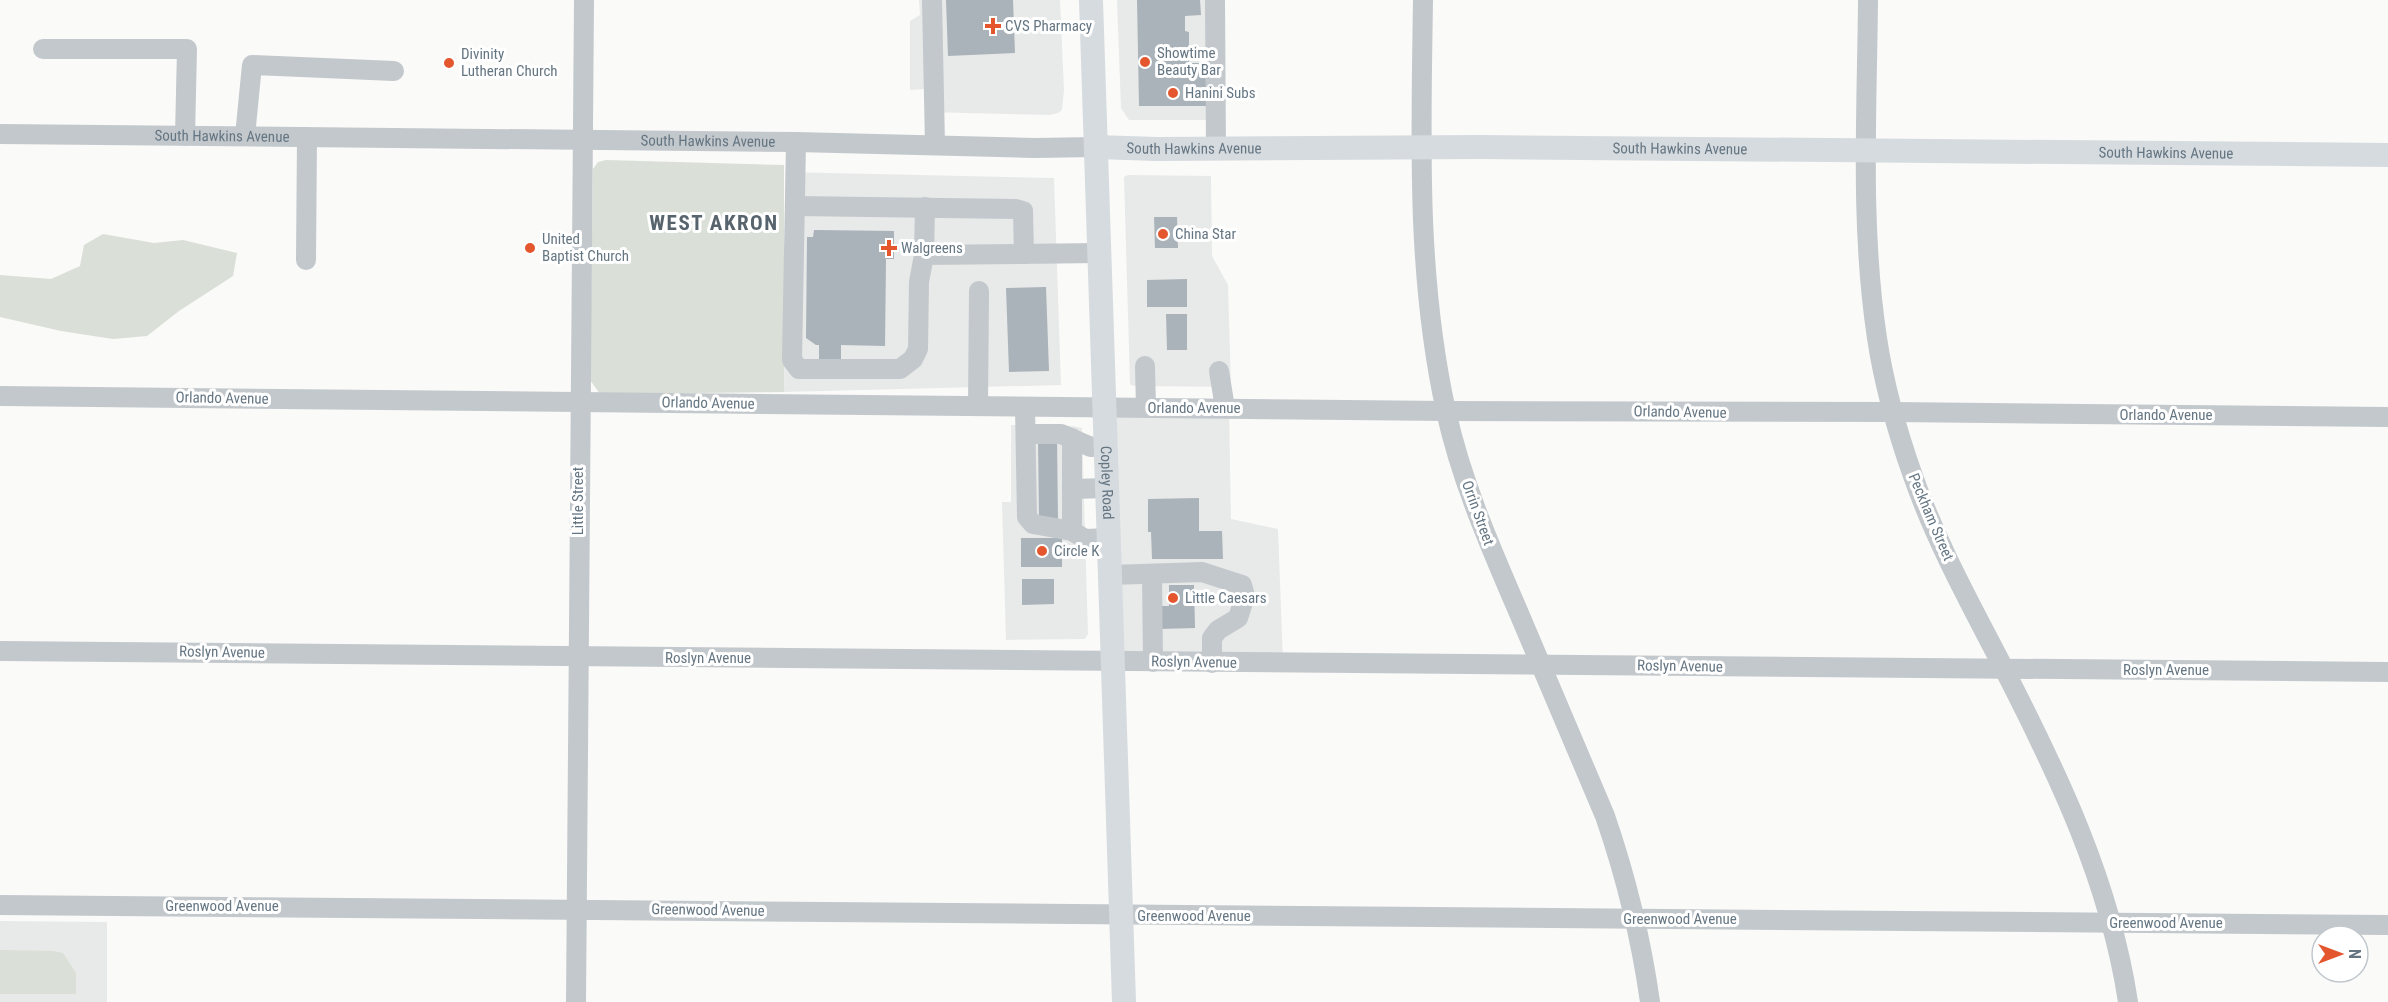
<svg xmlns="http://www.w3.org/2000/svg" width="2388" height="1002" font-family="'Roboto Condensed',sans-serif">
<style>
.built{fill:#e8e9e9}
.green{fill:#dadfd7}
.building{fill:#aab3b9}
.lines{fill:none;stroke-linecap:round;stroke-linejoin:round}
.minor{stroke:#c3c8cc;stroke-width:20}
.major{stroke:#d6dbdf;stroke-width:24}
.poi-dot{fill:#e4572e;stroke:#fff;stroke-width:2}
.labels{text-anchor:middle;stroke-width:6;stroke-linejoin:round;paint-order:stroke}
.poi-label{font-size:15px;fill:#657683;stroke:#fff;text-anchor:start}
.street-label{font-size:15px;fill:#657683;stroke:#fff}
.district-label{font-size:21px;font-weight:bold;letter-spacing:1.5px;fill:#57646e;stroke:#fff}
</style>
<rect width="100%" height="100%" fill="#fafaf8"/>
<g class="built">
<polygon points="919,0 1060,0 1064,90 1062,110 1058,113 1050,115 926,112 925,89 910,90 910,21 920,15"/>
<polygon points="1117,0 1219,0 1218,120 1129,120 1121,108"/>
<polygon points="786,172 1054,178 1061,385 784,392"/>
<polygon points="1128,175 1211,176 1212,256 1228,285 1231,387 1133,386 1130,384 1124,177"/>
<polygon points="1105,408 1229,408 1231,519 1278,529 1283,663 1114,661"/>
<polygon points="1011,425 1073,426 1082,428 1088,634 1085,639 1006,640 1002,502 1011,502"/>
<polygon points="0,921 107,922 107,1002 0,1002"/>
</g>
<g class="green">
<polygon points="606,160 784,165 784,392 600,394 590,380 593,169 598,162"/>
<polygon points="103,234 154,243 183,240 237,253 233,276 179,311 147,336 113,339 61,331 0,317 0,275 51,279 80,266 84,245"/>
<polygon points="0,950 53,951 63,953 76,973 76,994 0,994"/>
</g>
<g class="building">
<polygon points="946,0 1013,0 1015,53 948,56"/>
<polygon points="1137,0 1200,0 1201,15 1185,16 1185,31 1189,32 1189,63 1207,63 1207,106 1139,106"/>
<polygon points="1154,217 1177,217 1178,248 1155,248"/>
<polygon points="814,230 894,231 894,259 886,259 885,346 841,345 841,366 819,366 819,345 816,345 806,338 807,237 813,237"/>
<polygon points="1187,279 1187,307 1147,307 1147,280"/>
<polygon points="1046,287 1049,371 1009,372 1006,288"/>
<polygon points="1166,314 1187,314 1187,350 1167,350"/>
<polygon points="1038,437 1057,437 1058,520 1039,520"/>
<polygon points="1199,498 1199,531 1222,531 1223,559 1152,559 1151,532 1148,532 1148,499"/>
<rect x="1021" y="538" width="41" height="29"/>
<polygon points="1022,579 1054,579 1054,604 1022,605"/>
<polygon points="1169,585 1194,585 1195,628 1160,629 1160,606 1169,606"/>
</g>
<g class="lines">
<g class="minor">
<polyline points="932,0 935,145"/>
<polyline points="1215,0 1216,149"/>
<path d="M1423 0C1421 138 1416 275 1446 411 1461 480 1490 546 1518 611 1547 679 1576 747 1605 816 1626 877 1641 938 1650 1002"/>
<path d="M1868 0C1867 112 1860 226 1877 338 1884 385 1897 431 1913 476 1936 542 1971 605 2003 667 2058 774 2110 882 2128 1002"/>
<polyline points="43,49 187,49 185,136"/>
<path id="s1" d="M0 134 796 142 1034 148 1096 147"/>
<polyline points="245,136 252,65 394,71"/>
<polyline points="796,142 792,360 799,369 900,369 913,359 918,349 919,282 924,255 1100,253"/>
<polyline points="795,206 1016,209 1023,211 1024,254"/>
<polyline points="924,255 925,207"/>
<polyline points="306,260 307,137"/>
<polyline points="1145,366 1146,408"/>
<polyline points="1219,371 1225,408"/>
<polyline points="0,396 1446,411 1893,412 2388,417"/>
<polyline points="978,406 979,291"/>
<polyline points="1025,407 1027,517 1033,524 1072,531 1085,539 1110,538"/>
<polyline points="1026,434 1061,434 1091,447 1106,446"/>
<polyline points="1072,438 1072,531"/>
<polyline points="1072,489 1108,488"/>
<polyline points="1152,574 1153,662"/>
<polyline points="1111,575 1202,572 1242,585 1245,596 1238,618 1218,630 1212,638 1212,663"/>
<polyline points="0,651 2388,672"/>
<polyline points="0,905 2388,925"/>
<polyline points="576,1002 584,0"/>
</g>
<g class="major">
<path id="s2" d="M1091 0 1124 1002"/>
<path id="s3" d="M1096 147 1157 149 1481 147 2388 155"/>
</g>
</g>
<g class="poi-dot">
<path d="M990 17h6v6h6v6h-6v6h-6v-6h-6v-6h6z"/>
<circle cx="1145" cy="62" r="6"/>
<circle cx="449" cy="63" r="6"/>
<circle cx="1173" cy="93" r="6"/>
<circle cx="1163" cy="234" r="6"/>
<circle cx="530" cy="248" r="6"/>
<path d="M886 239h6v6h6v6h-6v6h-6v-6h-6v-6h6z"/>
<circle cx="1042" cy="551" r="6"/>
<circle cx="1173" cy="598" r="6"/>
</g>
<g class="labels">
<g class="poi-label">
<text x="1005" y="31">CVS Pharmacy</text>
<text x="1157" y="58">Showtime<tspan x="1157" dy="17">Beauty Bar</tspan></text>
<text x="461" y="59">Divinity<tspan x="461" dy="17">Lutheran Church</tspan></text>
<text x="1185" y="98">Hanini Subs</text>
<text x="1175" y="239">China Star</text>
<text x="542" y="244">United<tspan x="542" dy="17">Baptist Church</tspan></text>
<text x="901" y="253">Walgreens</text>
<text x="1054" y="556">Circle K</text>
<text x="1185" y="603">Little Caesars</text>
</g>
<g class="street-label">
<text dy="5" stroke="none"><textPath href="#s1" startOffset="222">South Hawkins Avenue</textPath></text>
<text dy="5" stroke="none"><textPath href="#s1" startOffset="708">South Hawkins Avenue</textPath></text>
<text dy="5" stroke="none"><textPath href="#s3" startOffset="98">South Hawkins Avenue</textPath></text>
<text dy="5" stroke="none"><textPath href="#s3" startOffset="584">South Hawkins Avenue</textPath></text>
<text dy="5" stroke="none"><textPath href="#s3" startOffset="1070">South Hawkins Avenue</textPath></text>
<text transform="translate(222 398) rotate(1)" y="5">Orlando Avenue</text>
<text transform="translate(708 403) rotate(1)" y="5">Orlando Avenue</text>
<text x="1194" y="413">Orlando Avenue</text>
<text transform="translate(1680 412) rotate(1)" y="5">Orlando Avenue</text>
<text x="2166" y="420">Orlando Avenue</text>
<text dy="5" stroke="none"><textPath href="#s2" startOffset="483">Copley Road</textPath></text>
<text transform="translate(578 501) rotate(-90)" y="5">Little Street</text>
<text transform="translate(1478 513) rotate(70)" y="5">Orrin Street</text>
<text transform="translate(1931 517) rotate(67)" y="5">Peckham Street</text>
<text transform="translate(222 652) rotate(1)" y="5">Roslyn Avenue</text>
<text x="708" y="663">Roslyn Avenue</text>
<text transform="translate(1194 662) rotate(1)" y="5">Roslyn Avenue</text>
<text transform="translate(1680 666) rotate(1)" y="5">Roslyn Avenue</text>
<text x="2166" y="675">Roslyn Avenue</text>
<text x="222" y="911">Greenwood Avenue</text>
<text transform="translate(708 910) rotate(1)" y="5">Greenwood Avenue</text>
<text x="1194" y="921">Greenwood Avenue</text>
<text x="1680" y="924">Greenwood Avenue</text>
<text x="2166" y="928">Greenwood Avenue</text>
</g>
<g class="district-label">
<text x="714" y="230">WEST AKRON</text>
</g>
</g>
<g transform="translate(2340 954) rotate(90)"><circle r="28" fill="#ffffff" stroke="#c1c8cd" stroke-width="1.5"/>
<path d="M0-4.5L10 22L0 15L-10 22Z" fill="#e4572e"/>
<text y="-9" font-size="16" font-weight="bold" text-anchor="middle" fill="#657683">N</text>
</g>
</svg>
